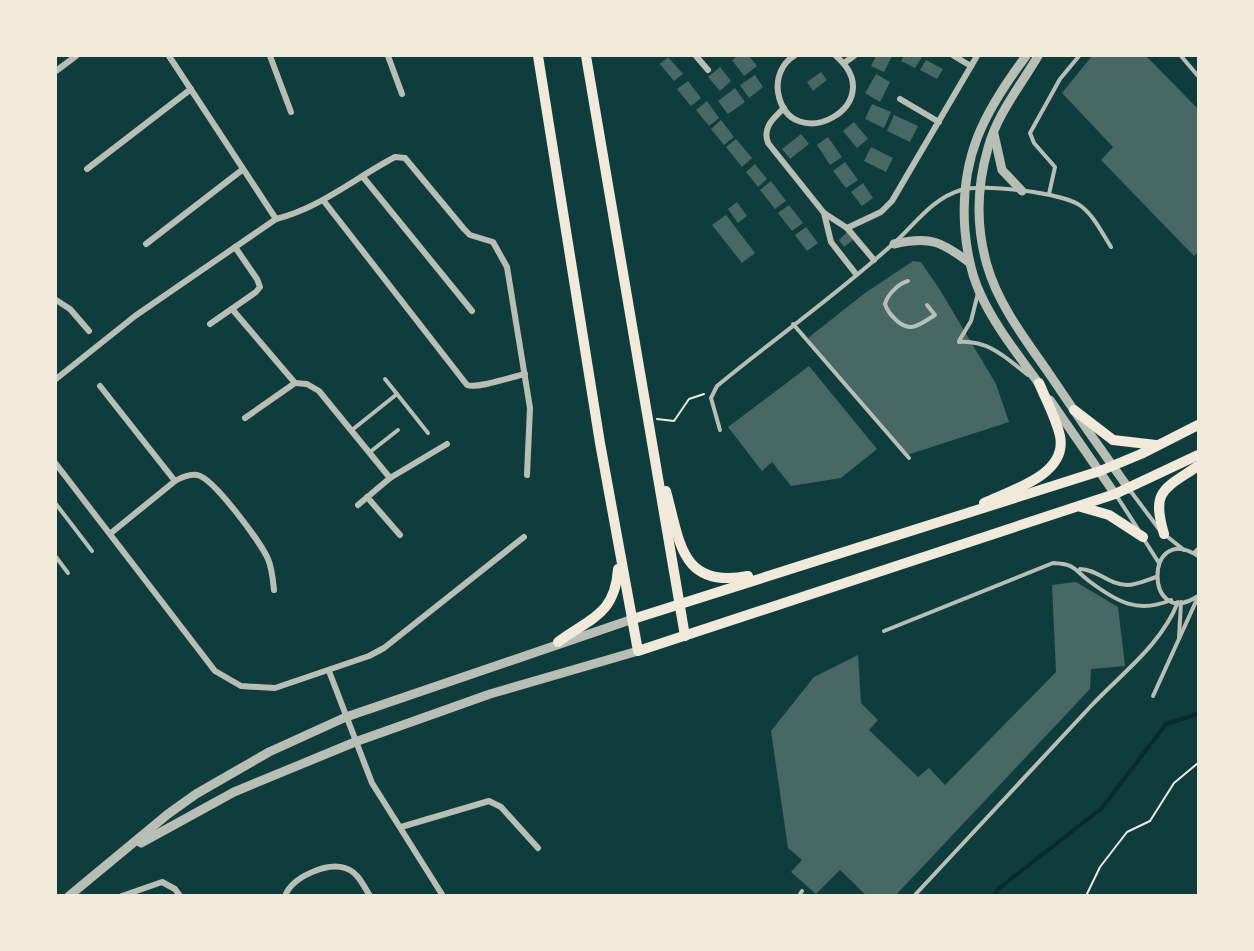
<svg xmlns="http://www.w3.org/2000/svg" width="1254" height="951" font-family="Cabin,sans-serif">
<style>
.lines{fill:none;stroke-linecap:round;stroke-linejoin:round}
.stream{stroke:#0a2a2b;stroke-width:4}
.building{fill:#486865}
.path{stroke:#f1e9da;stroke-width:2}
.service{stroke:#b8beb3;stroke-width:4}
.minor{stroke:#b8beb3;stroke-width:6}
.tertiary{stroke:#b8beb3;stroke-width:9}
.secondary{stroke:#f1e9da;stroke-width:10}
</style>
<rect width="100%" height="100%" fill="#0f3d3e"/>
<g class="lines">
<polyline class="stream" points="994,896 998,889 1102,808 1166,724 1198,714"/>
</g>
<g class="building">
<polygon points="738,56 749,56 757,66 744,76 732,60"/>
<polygon points="876,56 892,56 884,72 871,66"/>
<polygon points="904,56 919,56 922,57 915,68 901,61"/>
<polygon points="1092,56 1146,56 1198,109 1198,252 1194,256 1101,160 1113,147 1062,93"/>
<polygon points="668,57 683,74 674,81 660,64"/>
<polygon points="926,60 943,69 937,79 920,70"/>
<polygon points="720,67 731,81 720,91 708,77"/>
<polygon points="821,72 827,80 813,91 807,82"/>
<polygon points="876,74 890,82 880,102 865,93"/>
<polygon points="755,75 763,87 749,98 740,85"/>
<polygon points="688,81 701,98 691,106 677,89"/>
<polygon points="735,88 745,102 728,114 718,101"/>
<polygon points="707,101 719,118 709,126 696,110"/>
<polygon points="872,104 891,112 884,128 865,119"/>
<polygon points="894,115 918,126 910,142 887,131"/>
<polygon points="721,120 734,137 724,145 711,129"/>
<polygon points="854,122 868,139 857,148 843,131"/>
<polygon points="801,134 809,144 790,159 782,149"/>
<polygon points="828,137 842,157 830,165 817,145"/>
<polygon points="736,139 752,158 742,167 726,147"/>
<polygon points="871,147 893,158 886,172 864,161"/>
<polygon points="845,162 858,180 846,188 833,171"/>
<polygon points="755,164 767,179 758,187 746,172"/>
<polygon points="771,181 786,201 775,209 760,190"/>
<polygon points="863,183 873,198 862,206 851,192"/>
<polygon points="737,202 747,216 738,223 728,209"/>
<polygon points="789,205 803,223 792,231 778,213"/>
<polygon points="726,215 755,253 742,263 712,225"/>
<polygon points="806,227 818,243 807,251 795,235"/>
<polygon points="847,232 853,240 844,247 839,240"/>
<polygon points="913,261 921,262 940,290 996,384 1009,422 907,455 818,353 808,338 865,293"/>
<polygon points="809,366 877,449 841,478 791,486 772,462 762,471 728,427"/>
<polygon points="1076,582 1118,607 1125,666 1091,669 1090,689 895,896 867,896 840,870 816,894 791,872 802,860 788,848 771,731 814,677 858,655 861,703 878,720 869,730 918,777 929,768 945,785 1056,672 1052,585"/>
</g>
<g class="lines">
<g class="path">
<polyline points="657,419 674,421 689,399 704,394"/>
<polyline points="1086,896 1100,867 1127,832 1150,821 1174,783 1198,763"/>
</g>
<g class="service">
<polyline points="1181,56 1198,76"/>
<polyline points="1049,194 1055,167 1034,143 1030,133 1060,79 1079,56"/>
<path d="M908 281C899 283 887 295 885 304 887 311 891 315 896 320 911 334 920 324 935 315L927 305"/>
<polyline points="793,324 909,458"/>
<polyline points="959,341 971,321 978,293"/>
<path d="M959 342C989 340 1006 358 1028 375"/>
<polyline points="385,379 397,394"/>
<polyline points="352,430 397,394 428,433"/>
<path d="M720 430 711 398 717 386C775 338 838 294 894 243 915 224 933 198 961 190 982 183 1064 193 1081 206 1094 216 1102 233 1111 247"/>
<polyline points="370,452 398,430"/>
<polyline points="1129,489 1159,529"/>
<polyline points="1116,495 1138,529"/>
<polyline points="56,504 92,551"/>
<polyline points="1164,534 1184,550"/>
<polyline points="1143,538 1159,563"/>
<polyline points="1194,553 1198,549"/>
<path d="M1198 556C1144 520 1144 632 1198 596"/>
<polyline points="56,557 68,573"/>
<path d="M1080 569C1097 569 1109 585 1127 585 1136 585 1147 580 1156 577"/>
<path d="M884 631 1053 563C1075 564 1074 569 1089 581 1117 602 1138 614 1171 600"/>
<polyline points="1179,638 1181,602"/>
<polyline points="1153,696 1198,597"/>
<polyline points="799,896 802,891"/>
<path d="M914 896C973 832 1032 769 1091 706 1122 673 1161 645 1178 602"/>
</g>
<g class="minor">
<polyline points="169,56 276,219"/>
<polyline points="270,56 291,112"/>
<polyline points="388,56 402,94"/>
<polyline points="696,56 708,70"/>
<path d="M794 56C782 63 776 78 778 92 789 159 893 105 836 56"/>
<polyline points="954,56 971,66"/>
<polyline points="844,63 854,56"/>
<polyline points="56,71 76,56"/>
<polyline points="900,99 939,122"/>
<path d="M784 108C774 118 762 127 768 143L824 213 847 228 874 260"/>
<polyline points="87,169 191,89"/>
<polyline points="363,177 472,311"/>
<path d="M323 200 467 385C478 389 511 377 525 374"/>
<polyline points="824,213 831,242 856,274"/>
<polyline points="847,228 881,212 892,201 977,56"/>
<polyline points="146,244 242,170"/>
<polyline points="56,300 70,309 89,331"/>
<polyline points="232,309 295,383 307,384 319,391 390,478"/>
<polyline points="210,324 256,292 260,287 257,279 235,247"/>
<path d="M56 379 135 316 276 219C320 208 355 178 395 157L405 158 464 229 470 235 493 242 507 267 530 408 527 475"/>
<polyline points="100,386 175,481"/>
<polyline points="245,418 295,383"/>
<polyline points="56,464 215,671 241,686 275,688 369,656 384,648 524,537"/>
<polyline points="367,497 400,535"/>
<polyline points="358,505 390,478 447,444"/>
<path d="M111 533 175 481C182 477 189 474 197 475 213 477 261 543 268 559 272 568 273 580 274 590"/>
<polyline points="329,671 372,783 443,896"/>
<polyline points="401,827 489,801 501,807 538,848"/>
<polyline points="122,896 162,882 175,889 180,896"/>
<path d="M285 896C292 877 327 862 345 868 358 872 363 885 370 896"/>
</g>
<g class="tertiary">
<path d="M1026 56C984 112 959 158 965 231 967 252 971 274 980 293 995 327 1021 358 1042 388"/>
<path d="M1038 56C1021 85 997 114 988 148 977 186 976 227 987 265 998 304 1025 339 1048 372 1074 411 1101 450 1129 489"/>
<polyline points="994,134 1002,170 1022,191"/>
<path d="M894 244C930 236 941 241 970 263"/>
<polyline points="1050,400 1115,494"/>
<polyline points="141,843 234,792 355,742 490,694 638,651"/>
<polyline points="69,896 168,814 196,794 269,752 346,717 633,619"/>
</g>
<g class="secondary">
<polyline points="538,56 600,443 638,651 1115,494 1198,455"/>
<polyline points="586,56 685,636"/>
<polyline points="1074,410 1113,440 1156,445"/>
<path d="M666 491C680 541 680 589 748 576"/>
<path d="M984 503C1011 490 1068 475 1060 436 1056 418 1046 400 1039 383"/>
<polyline points="1081,507 1109,515 1143,537"/>
<path d="M1164 534C1151 490 1164 489 1198 466"/>
<polyline points="633,619 1100,471 1141,454 1198,425"/>
<path d="M558 642C590 618 615 615 618 569"/>
</g>
</g>
<rect width="1254" height="951" fill="none" stroke="#f1e9da" stroke-width="114"/>
</svg>
